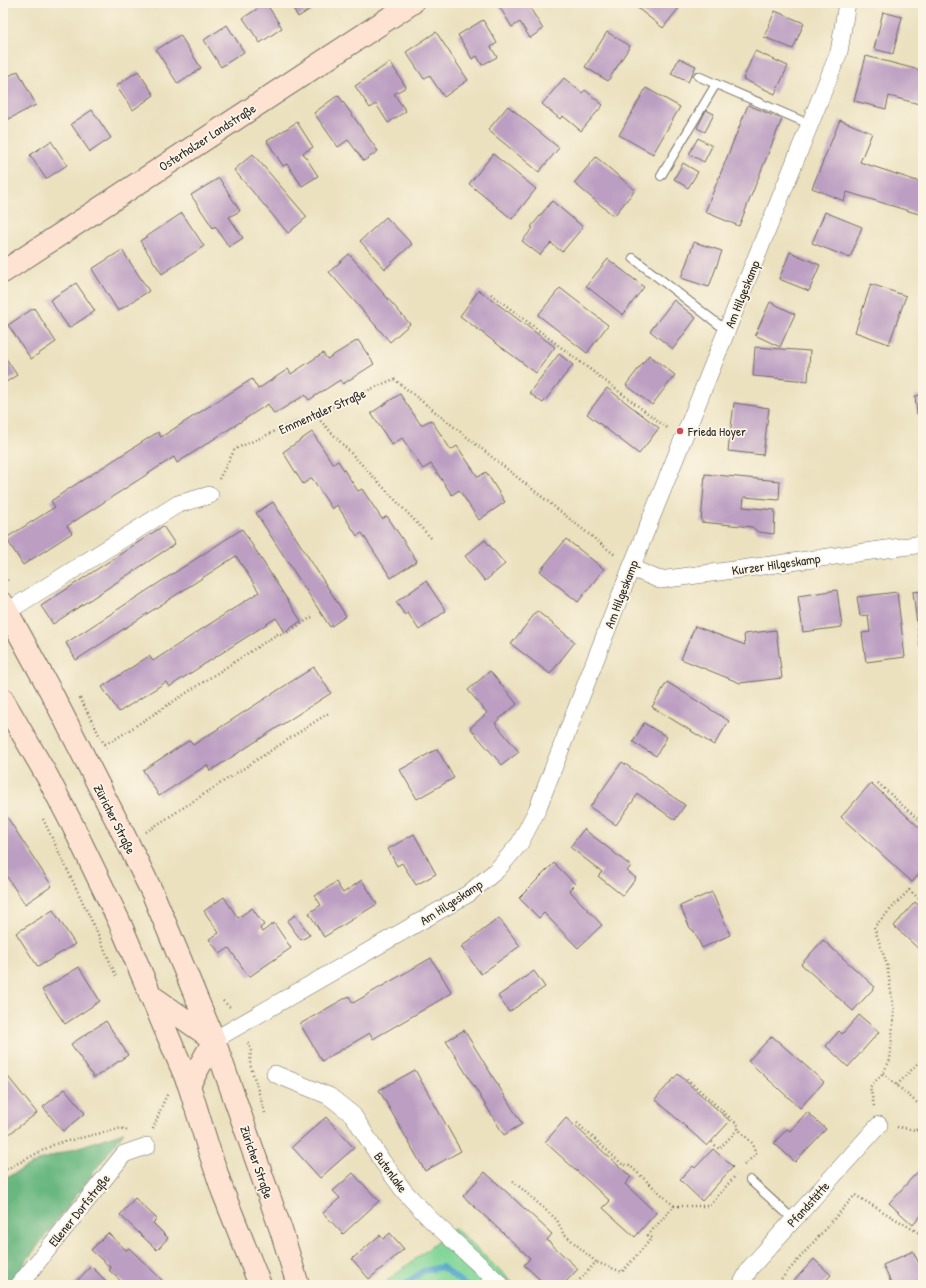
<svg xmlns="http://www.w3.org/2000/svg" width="926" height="1288" font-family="'Patrick Hand',sans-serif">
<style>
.green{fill:#82d698;stroke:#568062}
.forest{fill:#69b780;stroke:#4a7156}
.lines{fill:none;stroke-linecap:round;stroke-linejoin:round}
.stream{stroke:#4da5ca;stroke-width:6}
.building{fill:#bc9ec2}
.service-casing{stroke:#6e6b5f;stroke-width:10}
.minor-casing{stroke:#6e6b5f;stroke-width:18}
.secondary-casing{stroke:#6e6b5f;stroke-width:24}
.path{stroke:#6e6b5f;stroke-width:2.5;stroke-dasharray:1 3;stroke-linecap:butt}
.service{stroke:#fff;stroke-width:8}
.minor{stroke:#fff;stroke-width:17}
.secondary{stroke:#fee3d2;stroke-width:22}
.poi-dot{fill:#d1495b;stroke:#fcf5e5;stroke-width:1.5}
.labels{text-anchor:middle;stroke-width:3.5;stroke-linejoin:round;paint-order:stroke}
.street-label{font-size:13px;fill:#2b2b2b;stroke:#fcf5e5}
.poi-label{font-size:13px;fill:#2b2b2b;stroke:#fcf5e5;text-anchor:start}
</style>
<rect width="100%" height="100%" fill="#fcf5e5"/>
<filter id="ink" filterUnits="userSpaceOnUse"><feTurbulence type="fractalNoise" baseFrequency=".025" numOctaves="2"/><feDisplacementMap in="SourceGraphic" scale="8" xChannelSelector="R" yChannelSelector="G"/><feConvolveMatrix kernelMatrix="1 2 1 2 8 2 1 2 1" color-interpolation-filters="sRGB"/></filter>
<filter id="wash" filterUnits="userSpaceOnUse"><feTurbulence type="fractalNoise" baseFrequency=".012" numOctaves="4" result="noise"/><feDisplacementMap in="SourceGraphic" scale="16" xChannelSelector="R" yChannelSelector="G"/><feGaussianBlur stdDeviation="0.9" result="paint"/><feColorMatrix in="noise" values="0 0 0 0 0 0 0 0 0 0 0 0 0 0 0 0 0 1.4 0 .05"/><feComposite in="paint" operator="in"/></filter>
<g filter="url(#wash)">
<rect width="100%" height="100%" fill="#ebe1bf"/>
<polygon class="green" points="455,1228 515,1285 382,1285"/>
<polygon class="forest" points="124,1132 8,1285 3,1285 3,1179 43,1159"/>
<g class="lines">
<polyline class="stream" points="404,1285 423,1271 442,1267 465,1285"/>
</g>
<g id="blocks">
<g class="building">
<polygon points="266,3 282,28 260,43 243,18"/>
<polygon points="290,3 316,3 317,5 298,17"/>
<polygon points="497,3 527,3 543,29 530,38 520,22 512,27"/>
<polygon points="631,3 683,3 663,28"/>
<polygon points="775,11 804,23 793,49 764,37"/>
<polygon points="883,12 902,17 893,54 874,49"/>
<polygon points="483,20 497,43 491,47 497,57 482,65 477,56 472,59 458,35"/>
<polygon points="227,25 244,52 221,67 204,40"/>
<polygon points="436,32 468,80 444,97 429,75 424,79 406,52"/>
<polygon points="607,32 630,46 608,81 585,67"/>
<polygon points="180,35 201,68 178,84 156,50"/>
<polygon points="755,51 788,66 775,94 743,79"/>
<polygon points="866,56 923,71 923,105 889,96 886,109 854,101"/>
<polygon points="679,58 696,66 688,82 671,74"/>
<polygon points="390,62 406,87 394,94 406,111 388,123 376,104 370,108 355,86"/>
<polygon points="18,71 36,105 3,122 3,79"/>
<polygon points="138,71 154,95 133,110 116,86"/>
<polygon points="564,78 582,93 585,90 603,105 581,131 563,116 560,119 542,104"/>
<polygon points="646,88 680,107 653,154 619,135"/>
<polygon points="338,95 378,151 364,161 348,140 338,147 314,113"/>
<polygon points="748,105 782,119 739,226 705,212"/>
<polygon points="508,106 559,148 539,172 488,130"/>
<polygon points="92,110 111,138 90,152 71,124"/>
<polygon points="706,110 714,114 705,132 697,128"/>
<polygon points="840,120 872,133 860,162 923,183 923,211 922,215 847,192 844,201 812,188"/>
<polygon points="297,122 313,147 303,153 318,176 302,186 287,164 283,166 267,141"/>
<polygon points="698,138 712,146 704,162 689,154"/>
<polygon points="51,141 67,165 46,179 30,155"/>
<polygon points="253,154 307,217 288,233 234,170"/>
<polygon points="493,154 536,189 512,219 469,184"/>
<polygon points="596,157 635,190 614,216 574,183"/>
<polygon points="683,163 698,172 688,188 674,179"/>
<polygon points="219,178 240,211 229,217 243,238 229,247 215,226 213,228 191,195"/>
<polygon points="552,201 583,227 562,252 551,243 540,255 522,241 533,228 531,227"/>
<polygon points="825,212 862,227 850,258 812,243"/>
<polygon points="182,213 204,246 162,274 140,241"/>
<polygon points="386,217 412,244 385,269 360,241"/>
<polygon points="694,242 722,251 709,287 681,278"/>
<polygon points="122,250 149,291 118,311 92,269"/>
<polygon points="790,252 820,265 809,291 779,279"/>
<polygon points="349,254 410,324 390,342 329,272"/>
<polygon points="608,259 644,287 623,315 586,286"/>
<polygon points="76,283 95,311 69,328 50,300"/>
<polygon points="871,284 906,296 889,344 855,332"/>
<polygon points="560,288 608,325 587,353 538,315"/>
<polygon points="479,290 555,347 536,373 460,316"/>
<polygon points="674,300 696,318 673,349 650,331"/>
<polygon points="770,302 795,314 780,347 755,335"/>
<polygon points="34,308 56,342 31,359 8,325"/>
<polygon points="358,340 374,364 343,384 340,380 309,400 305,395 274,414 268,404 177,463 174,457 67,526 72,533 23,565 6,538 55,507 51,501 67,490 158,432 161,437 252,379 258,389 288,369 291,374 323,353 327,359"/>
<polygon points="755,347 810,351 808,381 753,376"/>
<polygon points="3,354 17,375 3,384"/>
<polygon points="559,354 573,365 543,403 529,393"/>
<polygon points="649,355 675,375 652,405 626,385"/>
<polygon points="607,388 659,428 639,454 587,414"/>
<polygon points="400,394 421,425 431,420 451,450 457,446 478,477 486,472 505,502 479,520 459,490 452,495 431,464 423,469 402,438 392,445 371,413"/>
<polygon points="923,395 923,414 917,414 915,396"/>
<polygon points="734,403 769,408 763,455 728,451"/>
<polygon points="312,432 333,464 338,461 358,491 362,489 382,519 387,516 417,561 391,578 362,533 357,536 337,505 332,509 312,478 303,484 283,452"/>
<polygon points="923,451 923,474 922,474 918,452"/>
<polygon points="705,474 780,481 779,500 744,497 743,507 775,510 774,534 758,532 752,527 701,522"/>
<polygon points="273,502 346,616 330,627 256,513"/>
<polygon points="163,526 175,544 53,624 41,606"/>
<polygon points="242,529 301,621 285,632 276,618 169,687 166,682 119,712 102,687 149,656 153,661 259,592 236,556 76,660 66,643"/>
<polygon points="566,539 604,569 578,602 540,571"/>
<polygon points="485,540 505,564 485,581 465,556"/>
<polygon points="426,581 446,611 419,630 408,613 405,615 396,602"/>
<polygon points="837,590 842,627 803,632 798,596"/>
<polygon points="923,591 923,647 920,648 913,592"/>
<polygon points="897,592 905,657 866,662 862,633 870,632 868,615 860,616 857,597"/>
<polygon points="537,611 575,642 550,674 511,644"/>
<polygon points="695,626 745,645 744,634 776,630 782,678 740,683 681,659"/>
<polygon points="314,667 331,693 210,771 207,765 159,796 143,770 190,740 193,745"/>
<polygon points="490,671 517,704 495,723 519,752 502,765 470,728 487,713 468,690"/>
<polygon points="667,682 729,721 714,745 652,707"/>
<polygon points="644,723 667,737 656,756 633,742"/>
<polygon points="437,749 454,778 417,799 400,770"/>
<polygon points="622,762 685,805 675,820 638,794 616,825 590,807"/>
<polygon points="871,783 923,831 923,870 912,882 841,817"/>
<polygon points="7,817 52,886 25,904 3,871 3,820"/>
<polygon points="584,829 631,866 627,871 636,878 623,896 598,876 602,872 570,847"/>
<polygon points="414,834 436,874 416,885 402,863 397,866 388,849"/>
<polygon points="554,863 575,884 569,890 602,925 578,948 544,913 539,918 519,898"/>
<polygon points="362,880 377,904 324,937 309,913 321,905 315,896 336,882 343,893"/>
<polygon points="712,892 730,935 702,948 694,931 690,928 680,906"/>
<polygon points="224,897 238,918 252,908 264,925 260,928 262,932 274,923 291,948 249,977 229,948 220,954 209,939 219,933 204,911"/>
<polygon points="915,902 923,909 923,953 894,926"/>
<polygon points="53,910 75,944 38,967 16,933"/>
<polygon points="295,915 310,935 301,940 287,921"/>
<polygon points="499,918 520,946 481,974 461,947"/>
<polygon points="823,940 875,987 853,1011 801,964"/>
<polygon points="431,958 452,993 373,1039 370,1033 322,1061 300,1024 349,996 353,1003"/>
<polygon points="79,967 100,1001 65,1024 42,990"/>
<polygon points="534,971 545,987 509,1012 498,996"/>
<polygon points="859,1015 879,1032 848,1067 826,1046 839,1031 842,1034"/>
<polygon points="106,1021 128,1055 94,1078 71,1044"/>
<polygon points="464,1030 522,1124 504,1135 446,1041"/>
<polygon points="772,1036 824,1082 800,1108 748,1061"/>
<polygon points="415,1070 461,1151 425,1171 379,1090"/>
<polygon points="5,1073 37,1113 9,1134 3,1126 3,1074"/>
<polygon points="678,1074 730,1121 707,1146 655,1099"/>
<polygon points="65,1089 85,1113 63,1131 43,1107"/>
<polygon points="807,1112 826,1129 795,1162 774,1143 787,1129 790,1131"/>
<polygon points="326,1117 354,1148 320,1178 292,1147"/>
<polygon points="566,1118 631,1177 625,1184 656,1213 635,1237 603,1208 610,1201 545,1142"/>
<polygon points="713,1149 733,1167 702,1201 680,1180 693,1166 695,1168"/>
<polygon points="923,1166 923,1213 913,1225 889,1203"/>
<polygon points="485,1172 552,1234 547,1240 578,1269 563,1285 546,1285 524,1265 530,1258 463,1196"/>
<polygon points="353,1173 379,1201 343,1234 323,1213 340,1198 333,1191"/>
<polygon points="135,1198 157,1219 153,1223 168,1238 157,1250 120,1215"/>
<polygon points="108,1233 126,1250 129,1248 163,1281 159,1285 125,1285 109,1270 111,1268 91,1250"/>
<polygon points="390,1233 404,1249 369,1279 352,1259 380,1235 383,1239"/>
<polygon points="913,1251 923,1272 923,1285 892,1285 883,1265"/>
<polygon points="814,1259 831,1275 822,1285 790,1285"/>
<polygon points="91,1266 110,1285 73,1285"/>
</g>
</g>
</g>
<g filter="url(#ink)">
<use href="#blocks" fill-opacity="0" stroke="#6e6b5f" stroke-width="1"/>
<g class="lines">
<defs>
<g id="service">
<polyline points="698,76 716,84"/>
<polyline points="661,176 716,84 809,124"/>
<polyline points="633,258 727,331"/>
<polyline points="750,1180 794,1220"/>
</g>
<g id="minor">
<polyline points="631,568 660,580 923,544"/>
<polyline points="8,611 178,504 210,495"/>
<polyline points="214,1040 468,894 497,870 520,843 537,810 631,568 839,52 847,3"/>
<polyline points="275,1074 329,1096 353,1115 382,1161 404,1191 429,1218 501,1285"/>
<polyline points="19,1285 124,1154 147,1146"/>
<polyline points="741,1285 750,1268 879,1125"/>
</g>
<g id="secondary">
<polyline points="3,272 412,3"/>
<polyline points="3,604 51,692 128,843 153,894 214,1040 281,1230 298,1285"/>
<polyline points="3,700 47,776 73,826 119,921 189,1085 208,1147 223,1192 260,1285"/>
<polyline points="150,995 214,1040 189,1085"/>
</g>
</defs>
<use href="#service" class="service-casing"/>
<use href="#minor" class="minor-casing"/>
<use href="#secondary" class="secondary-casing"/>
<g class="path">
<polyline points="491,294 667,428"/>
<polyline points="315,415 433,540"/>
<polyline points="219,479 235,449 394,379 615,555"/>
<polyline points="3,573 9,583"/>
<polyline points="80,698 106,748"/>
<polyline points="105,744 117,738 279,633 283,635 312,617"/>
<polyline points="878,783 923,824"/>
<polyline points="43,819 97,932 116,976"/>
<polyline points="146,832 330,712"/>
<polyline points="223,1001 231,1008"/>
<polyline points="248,1043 251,1049 250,1064 265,1113"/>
<polyline points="883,1073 923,1108"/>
<polyline points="687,1079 739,1126 738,1129 752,1143 756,1154 744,1165"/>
<polyline points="897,1085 923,1058"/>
<polyline points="874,1106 870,1087 883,1073 890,1060 894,1012 887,965 874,927 909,890 923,902"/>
<polyline points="577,1123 623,1165 629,1165 674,1206 648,1235 652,1238 622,1272 596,1262"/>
<polyline points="897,1127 916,1130 923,1133"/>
<polyline points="153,1129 164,1101 168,1093"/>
<polyline points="916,1130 923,1122"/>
<polyline points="712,1142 719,1149 738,1129"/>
<polyline points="3,1171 55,1144 122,1128 129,1132"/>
<polyline points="513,1181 557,1220 563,1233 596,1262 575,1285"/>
<polyline points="674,1206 709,1206 736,1175"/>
<polyline points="776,1285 855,1195 919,1233 923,1228"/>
</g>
<use href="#service" class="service"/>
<use href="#minor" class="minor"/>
<use href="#secondary" class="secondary"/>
</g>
</g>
<circle class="poi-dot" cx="680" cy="431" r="4"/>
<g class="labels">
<g class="street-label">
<text transform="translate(207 137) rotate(-33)" y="5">Osterholzer Landstraße</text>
<text transform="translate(742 294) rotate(-68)" y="5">Am Hilgeskamp</text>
<text transform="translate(322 411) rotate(-24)" y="5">Emmentaler Straße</text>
<text transform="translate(776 564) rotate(-8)" y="5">Kurzer Hilgeskamp</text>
<text transform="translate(621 594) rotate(-69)" y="5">Am Hilgeskamp</text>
<text transform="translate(115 819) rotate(63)" y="5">Züricher Straße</text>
<text transform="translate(451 902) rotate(-33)" y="5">Am Hilgeskamp</text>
<text transform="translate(257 1162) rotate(71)" y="5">Züricher Straße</text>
<text transform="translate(391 1172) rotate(54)" y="5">Butenlake</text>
<text transform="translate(808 1204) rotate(-48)" y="5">Pfandstätte</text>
<text transform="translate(79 1210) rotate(-51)" y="5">Ellener Dorfstraße</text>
</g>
<g class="poi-label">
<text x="688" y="436">Frieda Hoyer</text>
</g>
</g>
<rect width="926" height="1288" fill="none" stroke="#fcf5e5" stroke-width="16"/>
</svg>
